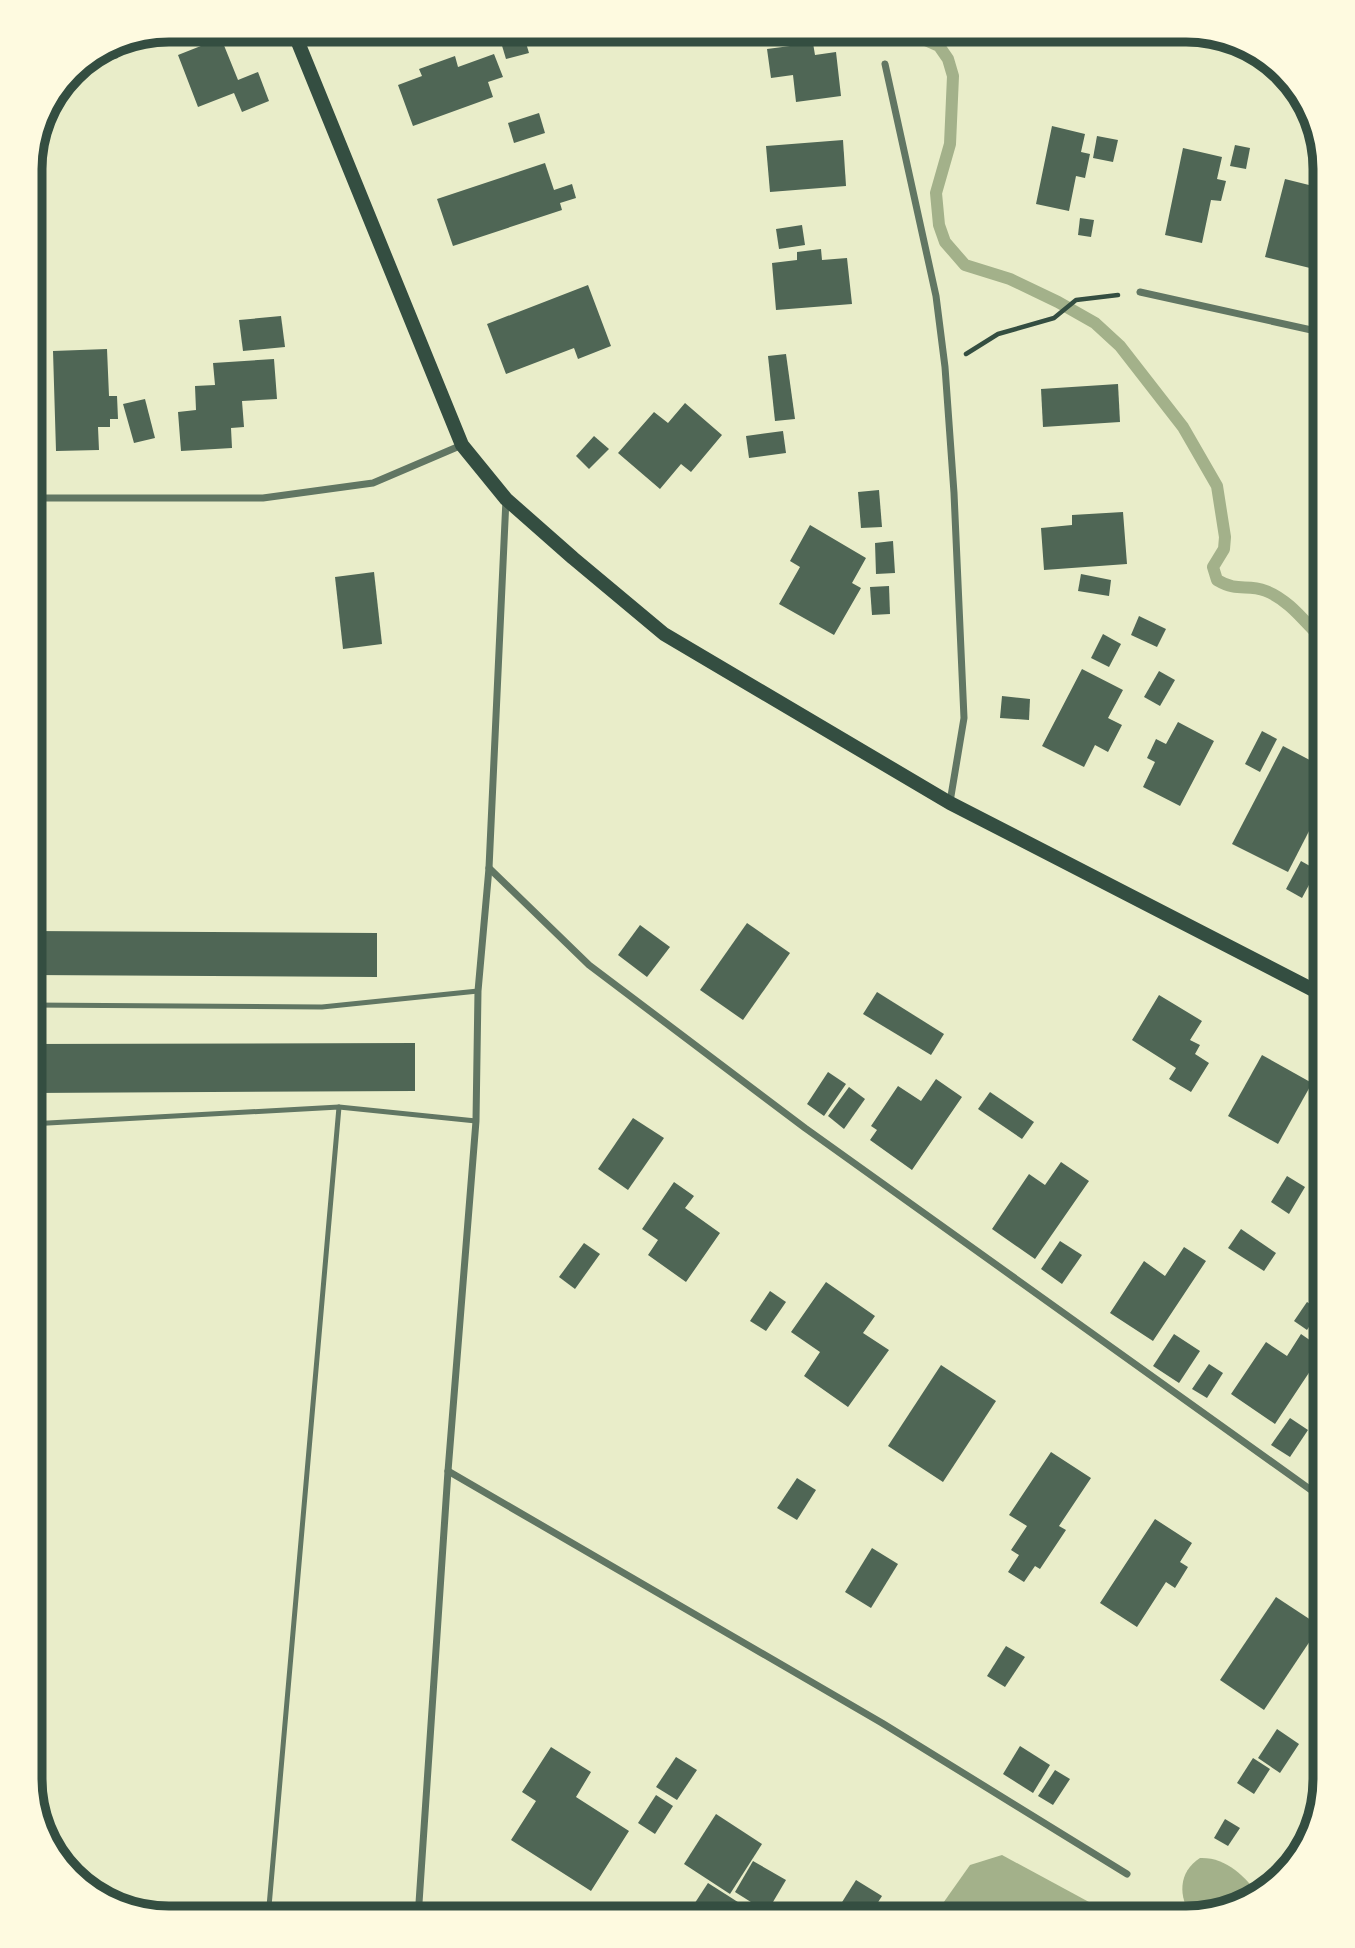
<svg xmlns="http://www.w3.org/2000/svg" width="1355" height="1948" font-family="Raleway,sans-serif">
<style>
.water{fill:#a3b18a}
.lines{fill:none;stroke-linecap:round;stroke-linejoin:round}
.stream{stroke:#a3b18a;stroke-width:12}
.building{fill:#4f6655}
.path{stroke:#344e41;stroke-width:4.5}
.service{stroke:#617663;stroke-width:5}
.minor{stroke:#617663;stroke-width:7}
.secondary{stroke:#344e41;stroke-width:14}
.rim{fill:none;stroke:#344e41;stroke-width:9}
</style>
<rect width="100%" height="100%" fill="#e9edc9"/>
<g class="water">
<polygon points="1002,1855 1113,1915 1116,1918 941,1918 941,1906 970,1865"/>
<path d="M1200 1858C1226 1857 1245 1876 1259 1896L1256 1899 1192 1917C1178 1897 1178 1872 1200 1858Z"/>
</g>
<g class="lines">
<path class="stream" d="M903 30 939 46 948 59 953 76 950 144 936 193 939 225 945 242 965 265 1010 279 1058 302 1095 323 1120 346 1183 427 1217 486 1225 537 1224 549 1213 567 1217 580C1239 593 1246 583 1266 591 1290 600 1307 625 1325 642"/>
</g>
<g class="building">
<polygon points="761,30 776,30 777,39 761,40"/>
<polygon points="843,30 867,30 866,40 842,39"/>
<polygon points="523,33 529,53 506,59 500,39"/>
<polygon points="221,38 238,80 258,72 269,101 242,112 234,93 198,107 178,55"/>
<polygon points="114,41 118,58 102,62 100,50"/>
<polygon points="813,43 815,55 836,52 841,96 796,102 793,75 771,78 767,49"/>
<polygon points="494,54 503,77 488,82 493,97 413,126 398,85 422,76 419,69 455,56 458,67"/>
<polygon points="539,113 545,133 514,143 508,123"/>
<polygon points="1052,126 1085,134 1081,152 1090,154 1085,178 1076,176 1069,211 1036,204"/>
<polygon points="1097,136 1118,140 1113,162 1093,158"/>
<polygon points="843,140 846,186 770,192 766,146"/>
<polygon points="1235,145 1250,148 1246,169 1230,166"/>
<polygon points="1183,148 1222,157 1217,179 1226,181 1221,201 1211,200 1202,243 1165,235"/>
<polygon points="545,163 554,190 572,184 576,198 560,203 562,210 453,246 437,199"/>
<polygon points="1285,179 1325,189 1325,244 1320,243 1314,269 1265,257"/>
<polygon points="1080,218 1094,220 1091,237 1078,235"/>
<polygon points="802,225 805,245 779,249 776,229"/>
<polygon points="821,249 822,260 847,258 852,304 776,310 772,263 797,260 797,252"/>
<polygon points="588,285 611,346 578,359 574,348 506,374 487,324"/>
<polygon points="281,316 285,347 243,351 239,320"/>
<polygon points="107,349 109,396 117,396 118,419 110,419 110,427 98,427 99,450 56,451 53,351"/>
<polygon points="786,354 795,419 775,421 768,356"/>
<polygon points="274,359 277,399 242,401 244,427 231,428 232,448 181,451 178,412 196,410 195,386 215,385 213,363"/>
<polygon points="1118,384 1120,422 1043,427 1041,389"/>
<polygon points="145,399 155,438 134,443 123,404"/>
<polygon points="685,403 722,435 691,472 681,464 660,489 618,453 654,412 668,423"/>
<polygon points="783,431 786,453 749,458 746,436"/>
<polygon points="594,436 609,449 589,469 576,456"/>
<polygon points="879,490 882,527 861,528 858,492"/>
<polygon points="1123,512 1127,564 1044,570 1041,528 1072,525 1072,515"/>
<polygon points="810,525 866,558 852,583 861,588 834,635 779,604 800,567 790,561"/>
<polygon points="893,541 895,573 876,574 875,543"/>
<polygon points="374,572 382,644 343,649 335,577"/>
<polygon points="1081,574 1111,580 1109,596 1078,591"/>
<polygon points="889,586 890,614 872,615 870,587"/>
<polygon points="1139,616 1166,629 1157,647 1131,635"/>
<polygon points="1103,634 1121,644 1109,667 1091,658"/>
<polygon points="1082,669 1123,690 1108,718 1122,725 1108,752 1095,745 1084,767 1042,746"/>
<polygon points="1159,671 1175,680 1160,706 1144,697"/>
<polygon points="1002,696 1030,699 1029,720 1000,718"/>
<polygon points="1178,722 1214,741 1180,806 1143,787 1155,762 1147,758 1156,739 1166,744"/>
<polygon points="1262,731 1277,739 1260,772 1245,764"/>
<polygon points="1283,746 1325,768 1325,800 1288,872 1232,844"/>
<polygon points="1301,861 1317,870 1302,898 1286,889"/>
<polygon points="747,923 790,953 743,1020 700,990"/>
<polygon points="640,925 670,947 647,977 618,955"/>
<polygon points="30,931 377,933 377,977 30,975"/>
<polygon points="877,992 944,1034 931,1055 863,1014"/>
<polygon points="1159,995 1202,1021 1190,1040 1200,1045 1195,1054 1209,1063 1191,1092 1169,1079 1176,1068 1132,1040"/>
<polygon points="415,1043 415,1091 30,1093 30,1044"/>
<polygon points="1262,1055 1312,1083 1278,1144 1228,1116"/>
<polygon points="828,1072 846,1084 824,1116 807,1104"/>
<polygon points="936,1079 962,1097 912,1170 870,1140 877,1130 871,1126 898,1086 921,1101"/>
<polygon points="849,1087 865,1099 844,1129 828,1116"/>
<polygon points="990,1092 1034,1122 1022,1139 978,1109"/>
<polygon points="633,1118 664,1138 628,1190 598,1169"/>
<polygon points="1061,1162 1089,1181 1035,1259 992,1229 1029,1174 1045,1185"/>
<polygon points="1287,1176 1305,1187 1289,1214 1271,1202"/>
<polygon points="674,1182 694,1196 685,1208 720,1233 686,1282 648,1255 658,1240 642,1229"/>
<polygon points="1241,1229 1276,1253 1264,1271 1228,1248"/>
<polygon points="1060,1241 1082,1255 1062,1284 1041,1269"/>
<polygon points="584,1243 600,1254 575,1289 559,1277"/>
<polygon points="1184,1247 1206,1261 1153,1341 1110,1313 1144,1261 1165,1276"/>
<polygon points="826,1282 875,1316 863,1333 889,1350 848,1407 804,1376 820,1352 791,1332"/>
<polygon points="770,1291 786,1302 766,1331 750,1321"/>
<polygon points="1307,1302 1320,1310 1307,1330 1294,1321"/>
<polygon points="1174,1334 1200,1351 1179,1383 1153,1366"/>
<polygon points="1301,1334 1324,1350 1275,1424 1231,1394 1266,1342 1287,1356"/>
<polygon points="1209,1364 1223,1373 1207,1398 1192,1389"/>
<polygon points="941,1365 996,1401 943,1482 888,1446"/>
<polygon points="1290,1418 1308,1430 1290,1457 1271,1445"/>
<polygon points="1051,1452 1091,1478 1059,1526 1066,1530 1040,1569 1035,1566 1024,1582 1008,1572 1019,1555 1011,1550 1027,1526 1009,1515"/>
<polygon points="797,1478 816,1490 797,1520 777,1508"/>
<polygon points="1155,1519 1192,1543 1180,1562 1188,1567 1175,1588 1166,1582 1137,1627 1100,1603"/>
<polygon points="872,1548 898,1564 871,1608 845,1592"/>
<polygon points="1276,1597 1320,1626 1264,1710 1220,1680"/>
<polygon points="1006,1646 1025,1657 1005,1687 987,1676"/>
<polygon points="1277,1729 1299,1744 1280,1773 1258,1758"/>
<polygon points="1020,1746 1050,1765 1033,1793 1003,1774"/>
<polygon points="551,1747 591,1772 576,1797 629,1831 591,1891 511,1840 536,1801 522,1792"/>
<polygon points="676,1757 697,1770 677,1800 656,1787"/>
<polygon points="1253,1758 1270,1769 1254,1794 1237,1783"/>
<polygon points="1055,1770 1070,1779 1053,1805 1038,1796"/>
<polygon points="656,1795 673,1806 655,1834 638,1823"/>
<polygon points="716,1814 762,1844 730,1894 684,1864"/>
<polygon points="1225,1819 1240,1828 1228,1846 1214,1838"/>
<polygon points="753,1861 786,1880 767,1912 735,1892"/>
<polygon points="856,1880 882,1896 868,1918 832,1918"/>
<polygon points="708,1883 763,1918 685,1918"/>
</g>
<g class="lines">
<polyline class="path" points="966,354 998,334 1054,318 1076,300 1118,295"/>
<g class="service">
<polyline points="30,1005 322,1007 478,991"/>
<polyline points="30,1124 339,1107 476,1121"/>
<polyline points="268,1918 339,1107"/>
</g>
<g class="minor">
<polyline points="885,64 936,296 945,367 954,493 964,718 950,802"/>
<polyline points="1140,292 1325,333"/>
<polyline points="30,498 263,498 373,483 462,445"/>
<polyline points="489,868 589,965 805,1128 1325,1500"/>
<polyline points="448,1471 882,1723 1127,1874"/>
<polyline points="418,1918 448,1471 476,1121 478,991 489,868 506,499"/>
</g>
<polyline class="secondary" points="293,30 462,445 506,499 573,558 664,634 950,803 1325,996"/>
</g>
<path d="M0 0H1355V1948H0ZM169 42H1186A127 127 0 0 1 1313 169V1779A127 127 0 0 1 1186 1906H169A127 127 0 0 1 42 1779V169A127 127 0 0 1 169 42Z" fill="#fefae0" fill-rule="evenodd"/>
<path class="rim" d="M169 42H1186A127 127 0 0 1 1313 169V1779A127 127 0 0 1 1186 1906H169A127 127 0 0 1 42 1779V169A127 127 0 0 1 169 42Z"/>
</svg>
